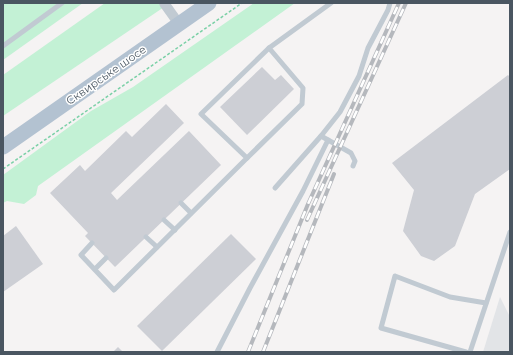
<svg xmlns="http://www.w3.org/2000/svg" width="513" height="355" font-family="Montserrat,sans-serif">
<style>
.airport{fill:#e2e4e7}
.green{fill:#c3f1d5}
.building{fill:#cdcfd5}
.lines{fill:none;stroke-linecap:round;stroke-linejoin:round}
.path{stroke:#7ad0a6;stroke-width:1.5;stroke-dasharray:3 2;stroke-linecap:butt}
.lane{stroke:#c1cad2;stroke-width:5}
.street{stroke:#c1cad2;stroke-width:10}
.primary{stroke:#b3c2d1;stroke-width:15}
.rail-casing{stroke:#b5b8bd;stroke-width:4}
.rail{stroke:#fff;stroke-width:2.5;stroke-dasharray:8;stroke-linecap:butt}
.labels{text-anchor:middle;stroke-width:3;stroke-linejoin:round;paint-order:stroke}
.street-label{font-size:11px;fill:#4a5661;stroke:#fff}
</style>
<rect width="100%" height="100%" fill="#f5f3f3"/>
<polygon class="airport" points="500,297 510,317 510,352 483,352"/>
<g class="green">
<polygon points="3,3 83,3 3,60"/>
<polygon points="105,3 170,3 3,116 3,75"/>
<polygon points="254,3 295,3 38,186 36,195 24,204 7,201 3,203 3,175 91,111 133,87"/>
</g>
<g class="building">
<polygon points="262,67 275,80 281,75 294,89 247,135 220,107"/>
<polygon points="508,75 510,77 510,169 475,194 455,246 434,261 421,256 403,231 414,190 392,163"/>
<polygon points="166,104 184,123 111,193 117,200 189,131 221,165 115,267 85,236 88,233 50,193 80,165 85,171 126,131 132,137"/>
<polygon points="16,226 43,264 3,292 3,236"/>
<polygon points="231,234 256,259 162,351 137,326"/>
<polygon points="118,347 123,352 113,352"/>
</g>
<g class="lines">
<polyline class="path" points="3,169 242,3"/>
<g class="lane">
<polyline points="3,46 62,3"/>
<polyline points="247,158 302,104 303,88 269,48"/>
<polyline points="353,166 355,161 351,153 321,136 340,112 359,76 368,48 388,10 390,3"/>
<polyline points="275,188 321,136"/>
<polyline points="181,203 191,213"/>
<polyline points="164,220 175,230"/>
<polyline points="146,237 157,247"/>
<polyline points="92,243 81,255 114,290 247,158 201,114 269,48 331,3"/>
<polyline points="95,269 106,258"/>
<polyline points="217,352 250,288 303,191 328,140"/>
<polyline points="466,352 381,328 395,276 450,297 486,303"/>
<polyline points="470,352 510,232"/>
</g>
<polyline class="street" points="164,3 179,24"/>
<polyline class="primary" points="3,147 209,3"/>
<defs>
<g id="rail">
<polyline points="307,220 406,3"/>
<polyline points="248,352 308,204 399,3"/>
<polyline points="263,352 334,174"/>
</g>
</defs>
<use href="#rail" class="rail-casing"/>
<use href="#rail" class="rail"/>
</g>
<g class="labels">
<g class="street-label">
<text transform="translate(106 75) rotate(-35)" y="4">Сквирське шосе</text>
</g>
</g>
<rect width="513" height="355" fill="none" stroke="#4a5661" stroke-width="8"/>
</svg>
